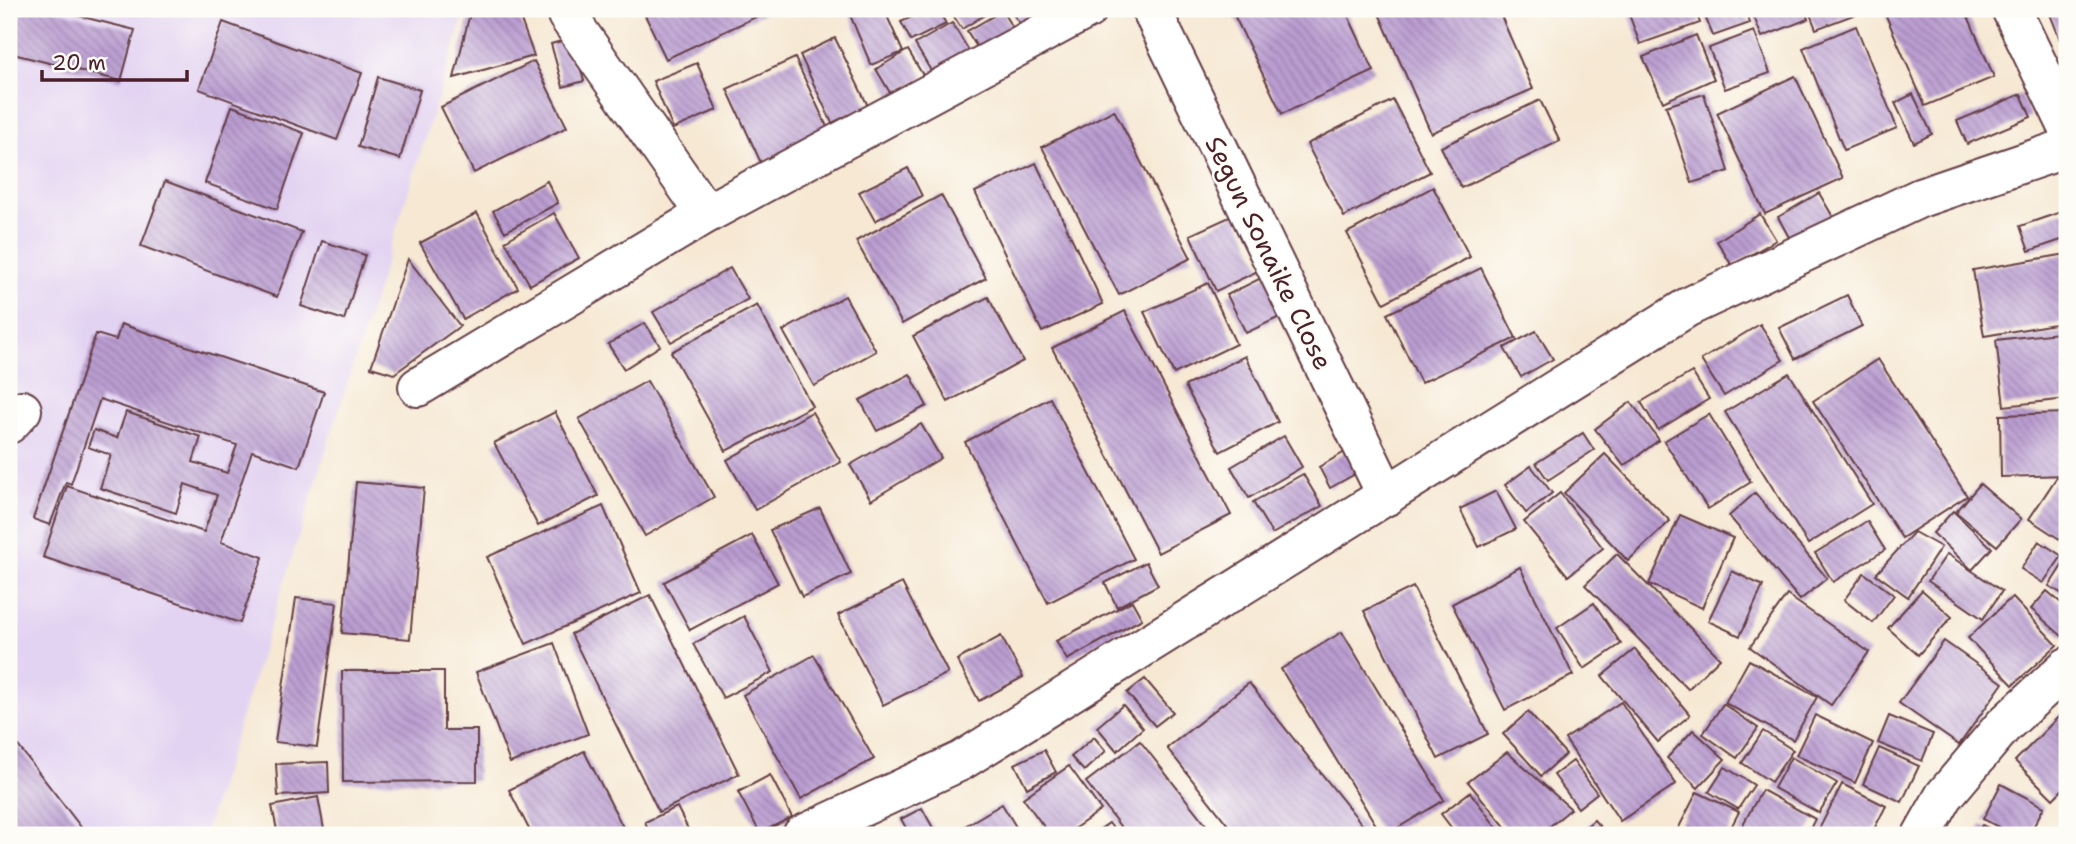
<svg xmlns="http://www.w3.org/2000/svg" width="2076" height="844" font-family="'Shantell Sans',sans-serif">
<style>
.built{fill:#e3d3f2}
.building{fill:url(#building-back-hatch)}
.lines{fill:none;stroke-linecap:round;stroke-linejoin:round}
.minor-casing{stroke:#643d44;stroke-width:42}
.minor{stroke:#fff;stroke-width:38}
.labels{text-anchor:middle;stroke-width:5;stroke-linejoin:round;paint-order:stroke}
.street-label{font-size:26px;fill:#4a1f2b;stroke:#fdfcf7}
</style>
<defs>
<pattern id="building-back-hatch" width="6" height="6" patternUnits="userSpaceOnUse" patternTransform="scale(1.75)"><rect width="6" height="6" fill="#ba9dd1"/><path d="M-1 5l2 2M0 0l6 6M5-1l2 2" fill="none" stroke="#997faa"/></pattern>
</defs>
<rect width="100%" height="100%" fill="#fdfcf7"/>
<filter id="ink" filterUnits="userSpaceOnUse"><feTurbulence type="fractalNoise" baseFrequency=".0143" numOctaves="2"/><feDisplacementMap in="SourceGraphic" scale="14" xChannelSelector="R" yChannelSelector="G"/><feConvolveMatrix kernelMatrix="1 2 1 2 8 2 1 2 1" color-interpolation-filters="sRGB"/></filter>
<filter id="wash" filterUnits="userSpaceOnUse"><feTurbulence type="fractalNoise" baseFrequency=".00686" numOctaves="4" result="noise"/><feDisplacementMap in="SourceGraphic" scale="28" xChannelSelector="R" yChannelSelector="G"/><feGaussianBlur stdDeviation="1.57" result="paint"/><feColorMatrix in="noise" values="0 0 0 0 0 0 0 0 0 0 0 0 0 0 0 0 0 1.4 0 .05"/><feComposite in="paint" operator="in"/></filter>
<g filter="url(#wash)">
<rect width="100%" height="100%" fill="#f6e8d3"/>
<polygon class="built" points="9,9 466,9 204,835 9,835"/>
<g id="blocks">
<g class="building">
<polygon points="9,9 51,9 135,30 121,81 9,53"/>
<polygon points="471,9 517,9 534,56 454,78"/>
<polygon points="642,9 773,9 666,59"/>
<polygon points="863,9 884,9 903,52 871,65 850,15"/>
<polygon points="927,9 938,9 946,24 911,41 901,22"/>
<polygon points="949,9 994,9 962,29"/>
<polygon points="1011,9 1059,9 1026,32 1010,10"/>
<polygon points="1253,9 1345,9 1374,71 1282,114 1235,17"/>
<polygon points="1377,9 1498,9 1533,89 1431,133"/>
<polygon points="1627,9 1695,9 1700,23 1640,44"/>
<polygon points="1702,9 1744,9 1750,23 1713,36"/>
<polygon points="1751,9 1804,9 1808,19 1762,37"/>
<polygon points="1808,9 1854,9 1856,14 1816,29"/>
<polygon points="1883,9 1965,9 1994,77 1925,106"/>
<polygon points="2048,9 2067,9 2067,57"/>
<polygon points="1002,11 1017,35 982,55 967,31"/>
<polygon points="223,22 362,73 337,140 199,89"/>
<polygon points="952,23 971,54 934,76 915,44"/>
<polygon points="1856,26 1897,128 1844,150 1803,48"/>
<polygon points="1754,31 1770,73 1725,89 1709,48"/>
<polygon points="1696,35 1714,79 1663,102 1643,57"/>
<polygon points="572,38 584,81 563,87 551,44"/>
<polygon points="835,38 868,106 832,123 800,55"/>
<polygon points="908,50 924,77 892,96 876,69"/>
<polygon points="795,58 829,131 761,163 727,89"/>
<polygon points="534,61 567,127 474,173 441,107"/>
<polygon points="697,63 717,110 673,129 653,81"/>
<polygon points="1795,76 1843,178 1765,214 1717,113"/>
<polygon points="378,77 420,90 400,159 358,147"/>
<polygon points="1704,94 1729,171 1692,183 1666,106"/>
<polygon points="1913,94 1932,134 1914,143 1895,103"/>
<polygon points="2021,94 2031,117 1967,144 1957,121"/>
<polygon points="1393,100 1430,172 1344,217 1307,144"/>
<polygon points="1540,100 1560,141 1461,188 1441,147"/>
<polygon points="232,106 304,133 277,209 205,183"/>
<polygon points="1114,110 1191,258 1119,295 1042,147"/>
<polygon points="1036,163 1103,304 1042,332 975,192"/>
<polygon points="908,168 922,196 875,221 859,192"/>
<polygon points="165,181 302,232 277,297 141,246"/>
<polygon points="547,181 558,203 505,232 493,211"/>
<polygon points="1433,187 1470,257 1384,303 1347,233"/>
<polygon points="1819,193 1833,217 1791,241 1778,217"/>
<polygon points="941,195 986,278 902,324 856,241"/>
<polygon points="2067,210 2067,238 2029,251 2020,226"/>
<polygon points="477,213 518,288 463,319 420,243"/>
<polygon points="554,213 579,258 530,285 505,241"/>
<polygon points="1236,214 1262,269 1216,291 1190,235"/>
<polygon points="1760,214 1776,240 1732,266 1717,241"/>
<polygon points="322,241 365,255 344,320 301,306"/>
<polygon points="2067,254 2067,322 1984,336 1973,270"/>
<polygon points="408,259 460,326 394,374 371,367"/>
<polygon points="730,268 748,299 671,342 653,312"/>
<polygon points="1481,268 1516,338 1421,383 1387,314"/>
<polygon points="1267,275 1286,314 1246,333 1227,295"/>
<polygon points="1208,283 1236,344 1174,374 1144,312"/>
<polygon points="1847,295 1862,326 1795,359 1779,328"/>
<polygon points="845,296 876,351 814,386 783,331"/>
<polygon points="988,297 1023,361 948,402 913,336"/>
<polygon points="757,305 812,406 726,451 671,352"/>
<polygon points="1125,311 1231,515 1158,553 1052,348"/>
<polygon points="645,323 660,346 624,369 608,344"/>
<polygon points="121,324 324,392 299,467 252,451 221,542 263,557 240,623 43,557 67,486 204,532 217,495 185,484 176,513 100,488 111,455 88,447 94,430 117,438 126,412 201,437 193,462 227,473 237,445 100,399 71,484 66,482 50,525 33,519 96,334 116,340"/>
<polygon points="1760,324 1783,360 1724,396 1701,360"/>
<polygon points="1536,331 1553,359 1521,377 1504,348"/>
<polygon points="2067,332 2067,399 2004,406 1996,340"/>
<polygon points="1245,356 1278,422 1220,452 1185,386"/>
<polygon points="1878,359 1967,496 1902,538 1813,401"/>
<polygon points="1692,372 1709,399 1658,430 1641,402"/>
<polygon points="1789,373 1872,504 1808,544 1725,412"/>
<polygon points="910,374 927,406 877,431 860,400"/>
<polygon points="647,381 714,497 645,536 579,419"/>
<polygon points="1050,398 1134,559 1048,603 965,442"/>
<polygon points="1631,402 1659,440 1624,466 1595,429"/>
<polygon points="555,412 598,496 538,526 494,443"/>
<polygon points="812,412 841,462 755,510 727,460"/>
<polygon points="2067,413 2067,475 2001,477 2000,415"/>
<polygon points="1709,414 1751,482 1708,509 1664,441"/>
<polygon points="921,424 941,458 871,500 850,465"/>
<polygon points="1583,433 1594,450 1548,480 1536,463"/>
<polygon points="1284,436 1302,467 1249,498 1231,467"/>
<polygon points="1352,448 1364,469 1330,488 1319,467"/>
<polygon points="1605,454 1670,521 1628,561 1564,493"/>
<polygon points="1531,466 1552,493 1526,513 1505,485"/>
<polygon points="1303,474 1322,506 1272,534 1253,502"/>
<polygon points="2057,477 2067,484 2067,544 2029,519"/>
<polygon points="356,482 424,488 410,639 342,633"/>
<polygon points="1980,484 2021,519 1997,546 1956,512"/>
<polygon points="1496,491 1516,529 1479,547 1460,509"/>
<polygon points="1560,493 1603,548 1568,576 1524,522"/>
<polygon points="1755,493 1827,578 1800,600 1729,516"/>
<polygon points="603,506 641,593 526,644 487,557"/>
<polygon points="820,508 851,574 802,597 770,530"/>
<polygon points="1953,511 1992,548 1972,570 1933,533"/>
<polygon points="1680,515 1733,538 1702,608 1649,584"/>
<polygon points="1867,521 1885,550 1833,582 1815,553"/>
<polygon points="1914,532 1941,547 1908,597 1876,574"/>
<polygon points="752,535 778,583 690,630 664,582"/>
<polygon points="2039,541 2062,556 2043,583 2021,569"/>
<polygon points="1617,554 1720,658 1688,689 1585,585"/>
<polygon points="1947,554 2002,591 1983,619 1928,581"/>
<polygon points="2067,558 2067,593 2066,596 2049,586"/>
<polygon points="1146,562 1158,585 1117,607 1105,583"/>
<polygon points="1520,567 1573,675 1505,710 1452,604"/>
<polygon points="1732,571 1763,586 1740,636 1708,621"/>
<polygon points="1864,573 1894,595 1873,623 1844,600"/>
<polygon points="902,583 948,673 883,705 838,615"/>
<polygon points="1413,587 1488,734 1438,759 1364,611"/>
<polygon points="1922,590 1952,617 1918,655 1888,628"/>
<polygon points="2047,591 2067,608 2067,633 2063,637 2031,609"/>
<polygon points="650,595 739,774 659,812 571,634"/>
<polygon points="1787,595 1869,652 1831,705 1750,647"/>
<polygon points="2012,597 2057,645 2013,685 1968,638"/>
<polygon points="296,598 337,603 317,747 275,742"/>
<polygon points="1132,601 1142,619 1067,660 1056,641"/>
<polygon points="1594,603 1621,644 1584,669 1557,628"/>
<polygon points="744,616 773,672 723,698 693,644"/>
<polygon points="1342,632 1444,800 1386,835 1382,835 1281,669"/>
<polygon points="1001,636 1023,677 979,701 957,660"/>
<polygon points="1944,641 2003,683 1959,745 1899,703"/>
<polygon points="554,643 588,734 510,763 476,672"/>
<polygon points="1635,649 1690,715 1658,742 1602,676"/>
<polygon points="814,655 874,759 801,799 743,695"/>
<polygon points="1749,660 1817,697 1793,740 1725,703"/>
<polygon points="342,671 444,671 444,730 477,730 477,781 343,782"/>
<polygon points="1145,679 1173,712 1155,726 1127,693"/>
<polygon points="1249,683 1365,828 1356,835 1236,835 1167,748"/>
<polygon points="1621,702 1676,784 1620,821 1565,739"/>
<polygon points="1723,704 1758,728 1737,758 1703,734"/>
<polygon points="1123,705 1143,728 1117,751 1097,727"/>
<polygon points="2067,708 2067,785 2053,799 2015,761"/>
<polygon points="1528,712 1566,754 1541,776 1503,734"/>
<polygon points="1815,715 1873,743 1855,783 1796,755"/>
<polygon points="1889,716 1933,734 1922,761 1878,743"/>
<polygon points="1693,730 1725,759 1698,788 1667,758"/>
<polygon points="1763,731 1793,750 1771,782 1742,763"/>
<polygon points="9,734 87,835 9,835"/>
<polygon points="1094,737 1106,751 1084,771 1071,757"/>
<polygon points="1140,741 1214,835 1127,835 1086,782"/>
<polygon points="1879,748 1919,766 1902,802 1863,784"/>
<polygon points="1044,750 1056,772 1027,788 1015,764"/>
<polygon points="584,751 627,835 532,835 509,790"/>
<polygon points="1507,752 1571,809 1539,835 1512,835 1468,782"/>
<polygon points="1791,757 1837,783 1819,813 1774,788"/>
<polygon points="1573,761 1597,793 1578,808 1554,775"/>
<polygon points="328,762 329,793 278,796 276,764"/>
<polygon points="1069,766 1101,810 1065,835 1050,835 1023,798"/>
<polygon points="1725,767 1754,785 1738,809 1709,792"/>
<polygon points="770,775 792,817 760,833 738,792"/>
<polygon points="1842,784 1886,806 1871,835 1816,835"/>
<polygon points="2001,784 2044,807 2029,835 2014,835 1983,819"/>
<polygon points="1762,790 1815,819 1807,835 1737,835"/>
<polygon points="1470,792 1502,835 1457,835 1441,814"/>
<polygon points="1697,792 1739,812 1727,835 1675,835"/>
<polygon points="318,797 325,835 278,835 272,806"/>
<polygon points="1002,804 1021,835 950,835"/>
<polygon points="677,807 691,835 651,835 645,822"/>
<polygon points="922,808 937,835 910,835 901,819"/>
<polygon points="1594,820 1607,835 1576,835"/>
<polygon points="1109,823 1118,835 1092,835"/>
<polygon points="1982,825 2002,835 1977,835"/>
<polygon points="407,829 408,835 381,835 381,834"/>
</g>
</g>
</g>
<g filter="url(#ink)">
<use href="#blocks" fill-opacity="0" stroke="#643d44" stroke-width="2"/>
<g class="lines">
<defs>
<g id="minor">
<polyline points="1151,9 1387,496"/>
<polyline points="2011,9 2067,125"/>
<polyline points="567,15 706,214"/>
<polyline points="418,387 706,214 1088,9"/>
<polyline points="9,424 22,410"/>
<polyline points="802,835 961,761 1688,307 1920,198 2067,148"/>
<polyline points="1922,835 1944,796 2003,726 2067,667"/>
</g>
</defs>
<use href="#minor" class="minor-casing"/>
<use href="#minor" class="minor"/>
</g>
</g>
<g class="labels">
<g class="street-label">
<text transform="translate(1269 253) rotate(64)" y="9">Segun Sonaike Close</text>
</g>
</g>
<rect width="2076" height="844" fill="none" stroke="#fdfcf7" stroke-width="35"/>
<path d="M42 70v10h145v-10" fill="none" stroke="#4a1f2b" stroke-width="3.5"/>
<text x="52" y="70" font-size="21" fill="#4a1f2b" stroke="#fdfcf7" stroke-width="5" paint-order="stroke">20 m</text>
</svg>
